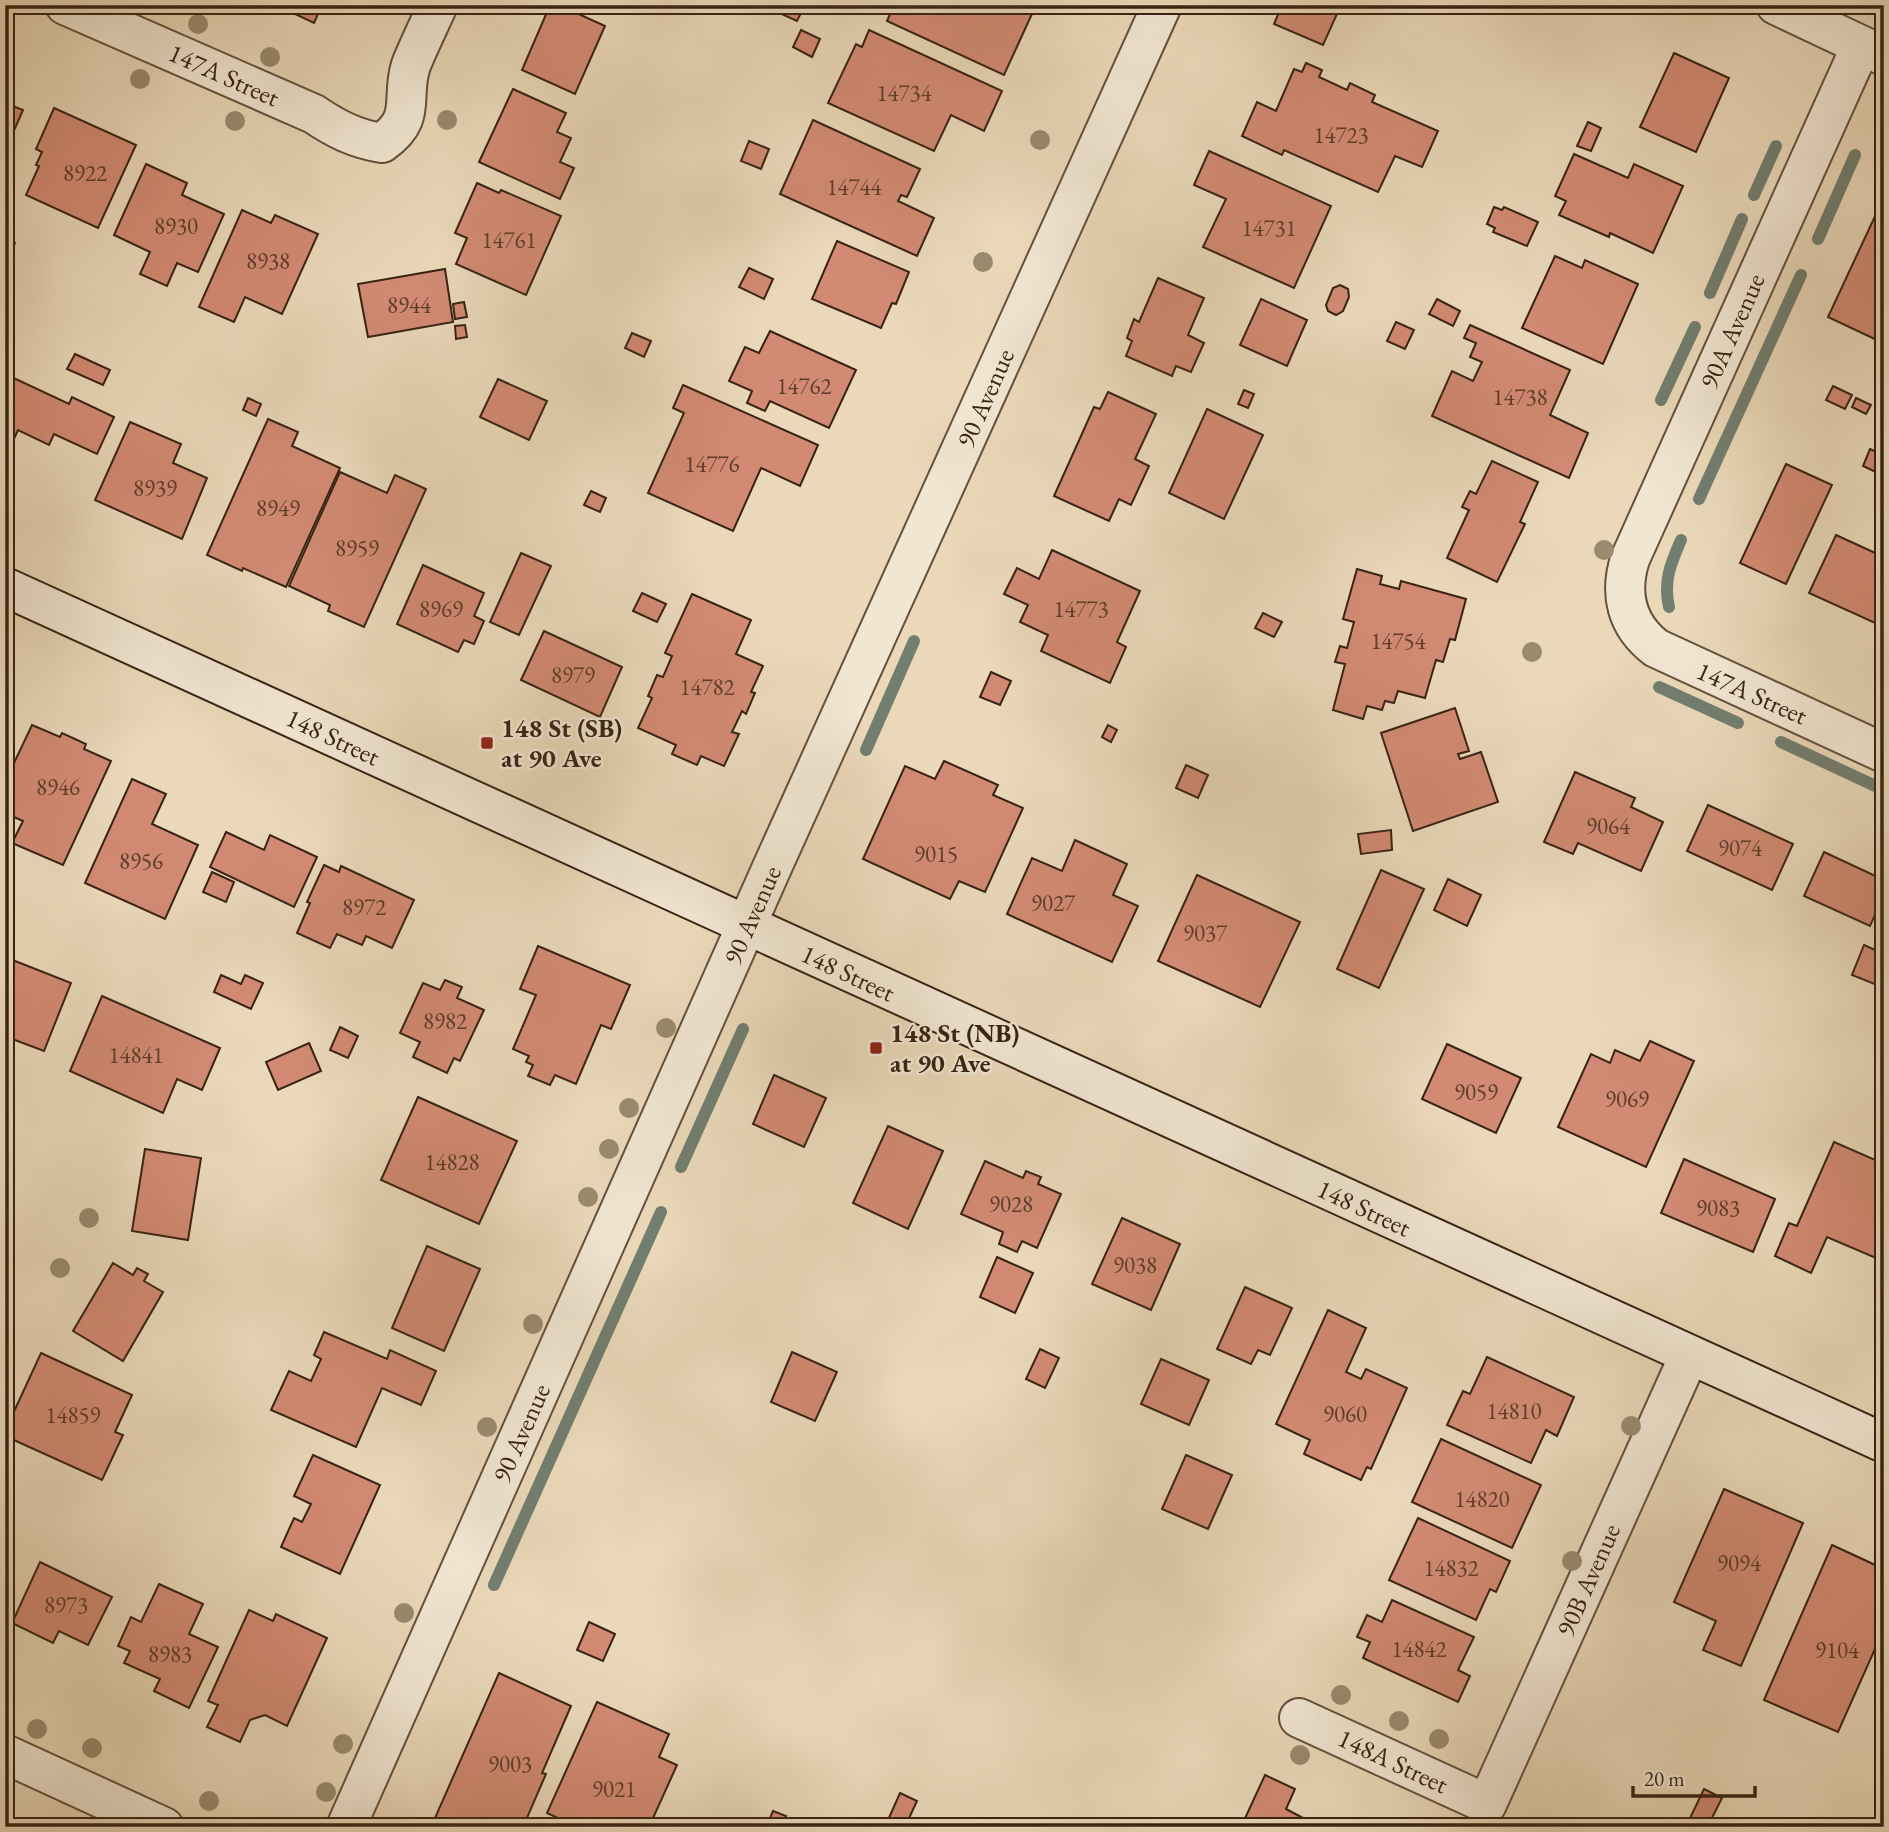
<svg xmlns="http://www.w3.org/2000/svg" width="1889" height="1832" font-family="'EB Garamond',serif">
<style>
.lines{fill:none;stroke-linecap:round;stroke-linejoin:round}
.stream{stroke:#727e6f;stroke-width:12}
.building{fill:#d28a74;stroke:#382313;stroke-width:2}
.street-casing{stroke:#64503c;stroke-width:42}
.secondary-casing{stroke:#382313;stroke-width:42}
.street{stroke:#f1e6d2;stroke-width:38}
.secondary{stroke:#f1e6d2;stroke-width:38}
.tree{fill:#9a8a6e}
.poi-dot{fill:#8f2418;stroke:#f1e6d2;stroke-width:2.5}
.labels{text-anchor:middle;stroke-width:5;stroke-linejoin:round;paint-order:stroke}
.number-label{font-size:23px;fill:#5e3d2b}
.street-label{font-size:26px;fill:#382313;stroke:#f1e6d2}
.poi-label{font-size:26px;font-weight:bold;fill:#382313;stroke:#f1e6d2;text-anchor:start}
</style>
<rect width="100%" height="100%" fill="#ead8b9"/>
<filter id="stains"><feTurbulence type="fractalNoise" baseFrequency=".00286" numOctaves="4"/><feColorMatrix values="0 0 0 0 .2 0 0 0 0 .09 0 0 0 0 .02 0 0 0 .5 -.17"/></filter>
<radialGradient id="worn" r=".72"><stop offset=".6" stop-color="#630" stop-opacity="0"/><stop offset="1" stop-color="#630" stop-opacity=".3"/></radialGradient>
<g class="lines">
<g class="stream">
<polyline points="1754,195 1776,146"/>
<polyline points="1818,239 1855,155"/>
<polyline points="1710,293 1742,219"/>
<polyline points="1661,400 1695,327"/>
<polyline points="1699,499 1801,275"/>
<path d="M1669 607C1663 581 1671 563 1681 540"/>
<polyline points="1659,687 1738,723"/>
<polyline points="1781,742 1884,790"/>
<polyline points="866,750 914,641"/>
<polyline points="681,1167 743,1029"/>
<polyline points="494,1585 661,1212"/>
</g>
</g>
<g class="building">
<polygon points="276,5 322,5 314,23"/>
<polygon points="550,5 559,5 605,26 575,94 522,70"/>
<polygon points="780,5 805,5 797,21 777,12"/>
<polygon points="894,5 1036,5 1004,75 887,21"/>
<polygon points="1282,5 1341,5 1323,45 1274,24"/>
<polygon points="801,30 820,39 812,57 793,47"/>
<polygon points="869,30 1002,91 984,131 951,115 934,151 828,103 856,44 862,47"/>
<polygon points="1674,53 1729,78 1696,152 1640,127"/>
<polygon points="1306,63 1322,70 1319,77 1347,90 1350,83 1375,95 1372,102 1438,131 1422,167 1395,156 1378,192 1284,150 1282,155 1242,136 1257,102 1276,111 1294,69 1302,72"/>
<polygon points="513,89 566,113 557,132 571,138 560,162 574,168 560,199 479,162"/>
<polygon points="5,103 23,110 5,151"/>
<polygon points="54,108 136,145 98,228 26,195 39,166 36,165 42,152 36,149"/>
<polygon points="813,120 920,169 907,197 901,195 898,201 934,218 917,256 780,194"/>
<polygon points="1588,122 1601,128 1591,151 1577,146"/>
<polygon points="749,141 769,149 761,169 741,161"/>
<polygon points="1209,151 1331,206 1294,288 1203,247 1226,199 1194,185"/>
<polygon points="1574,154 1628,178 1634,164 1683,186 1653,253 1610,233 1609,237 1559,215 1566,201 1555,196"/>
<polygon points="146,164 187,183 182,195 224,214 198,272 177,263 167,286 140,274 150,252 114,235"/>
<polygon points="477,183 499,193 501,190 561,216 526,295 456,264 467,238 455,233"/>
<polygon points="1884,197 1884,351 1876,347 1879,341 1828,317"/>
<polygon points="1494,207 1502,210 1504,207 1538,222 1527,246 1493,232 1495,228 1487,224"/>
<polygon points="242,210 271,223 275,215 318,234 282,314 245,297 234,322 199,307"/>
<polygon points="5,239 15,243 5,265"/>
<polygon points="837,241 909,272 896,304 892,303 881,328 812,299"/>
<polygon points="1555,256 1582,268 1585,260 1638,284 1603,364 1522,328"/>
<polygon points="749,268 773,279 764,299 739,287"/>
<polygon points="445,269 453,322 368,337 358,284"/>
<polygon points="1158,278 1204,298 1188,335 1204,343 1191,372 1176,366 1172,376 1126,356 1132,341 1127,338 1134,319 1139,322"/>
<polygon points="1340,285 1348,289 1349,297 1343,311 1336,315 1328,311 1326,305 1333,288"/>
<polygon points="1261,299 1307,320 1287,366 1240,345"/>
<polygon points="1437,299 1460,311 1453,326 1429,314"/>
<polygon points="464,302 467,317 455,319 453,304"/>
<polygon points="1396,322 1414,330 1405,349 1387,341"/>
<polygon points="465,325 467,337 456,339 455,326"/>
<polygon points="1470,325 1570,370 1550,415 1588,433 1569,478 1432,416 1452,371 1473,381 1482,362 1470,357 1476,343 1464,338"/>
<polygon points="770,331 856,370 829,428 770,401 765,411 747,403 752,391 729,381 745,347 759,353"/>
<polygon points="632,333 651,341 644,357 625,348"/>
<polygon points="75,354 110,370 103,385 67,369"/>
<polygon points="5,374 69,404 72,397 114,417 97,454 54,434 49,445 18,430 13,441 5,438"/>
<polygon points="498,379 547,401 529,440 480,417"/>
<polygon points="683,385 818,445 800,486 761,468 733,531 648,493 684,413 673,408"/>
<polygon points="1833,386 1852,395 1845,409 1826,400"/>
<polygon points="1244,390 1254,394 1248,408 1238,404"/>
<polygon points="1108,392 1156,414 1135,459 1149,466 1131,505 1119,499 1109,521 1054,496 1094,407 1100,409"/>
<polygon points="248,398 261,404 256,416 243,410"/>
<polygon points="1856,398 1871,405 1866,414 1852,407"/>
<polygon points="1207,409 1263,435 1224,519 1169,493"/>
<polygon points="268,419 298,432 292,446 340,468 286,587 243,568 242,571 207,555"/>
<polygon points="130,422 181,444 173,463 207,478 182,539 95,500"/>
<polygon points="1870,449 1884,455 1878,473 1863,466"/>
<polygon points="1492,461 1538,482 1520,522 1525,524 1497,582 1447,558 1469,510 1462,507 1470,491 1476,494"/>
<polygon points="1786,464 1832,485 1786,584 1740,563"/>
<polygon points="340,472 387,493 395,475 426,489 364,627 328,611 330,605 289,586"/>
<polygon points="591,491 606,498 600,512 584,505"/>
<polygon points="1836,535 1884,557 1884,627 1809,593"/>
<polygon points="1052,550 1140,591 1117,642 1126,647 1110,683 1041,651 1048,635 1020,622 1028,605 1004,594 1017,568 1039,579"/>
<polygon points="521,553 551,566 519,635 490,622"/>
<polygon points="423,565 484,593 474,616 484,621 474,644 464,640 458,652 397,624"/>
<polygon points="1357,569 1382,576 1380,584 1399,589 1401,581 1466,599 1455,640 1450,639 1443,662 1436,660 1425,698 1398,691 1394,703 1385,701 1382,710 1367,706 1363,719 1333,710 1345,664 1335,662 1340,646 1347,648 1354,622 1343,619"/>
<polygon points="642,593 666,604 657,622 633,611"/>
<polygon points="692,594 751,620 736,654 763,666 751,692 755,693 746,714 742,711 732,732 739,734 724,766 701,756 697,765 672,754 676,745 638,728 652,698 648,696 657,675 663,677 672,656 665,653"/>
<polygon points="1263,613 1282,622 1274,637 1255,628"/>
<polygon points="544,631 622,667 600,717 521,680"/>
<polygon points="991,672 1011,681 1000,705 980,697"/>
<polygon points="1455,708 1469,751 1458,754 1460,759 1481,752 1498,802 1413,831 1381,733"/>
<polygon points="32,725 60,737 62,733 86,744 84,749 111,761 63,865 12,843 23,821 5,813 5,782"/>
<polygon points="1108,725 1117,730 1111,742 1102,737"/>
<polygon points="944,761 998,785 993,795 1023,808 985,892 959,881 950,899 863,859 905,766 935,779"/>
<polygon points="1186,765 1208,775 1198,798 1176,788"/>
<polygon points="1575,772 1635,798 1631,807 1663,822 1641,871 1578,843 1573,854 1544,842"/>
<polygon points="132,779 166,794 152,824 198,845 165,919 85,883"/>
<polygon points="1708,805 1793,844 1772,890 1687,851"/>
<polygon points="1391,830 1392,850 1361,854 1358,834"/>
<polygon points="226,832 264,850 270,835 317,857 294,907 210,867"/>
<polygon points="1075,840 1127,864 1113,895 1138,906 1112,962 1007,914 1032,858 1062,871"/>
<polygon points="1824,852 1884,880 1884,895 1870,926 1804,896"/>
<polygon points="324,865 339,872 341,866 414,900 392,948 366,936 362,945 337,934 330,948 297,933 310,903 307,902"/>
<polygon points="1381,870 1424,889 1379,988 1337,969"/>
<polygon points="212,872 234,882 226,902 203,892"/>
<polygon points="1197,875 1300,922 1260,1007 1158,961"/>
<polygon points="1448,879 1481,895 1467,926 1434,910"/>
<polygon points="1864,945 1884,954 1884,971 1877,985 1852,975"/>
<polygon points="538,946 630,985 611,1029 601,1025 576,1084 555,1075 550,1085 528,1076 533,1065 526,1062 529,1056 513,1049 536,995 520,989"/>
<polygon points="5,957 71,983 44,1051 7,1037 5,1041"/>
<polygon points="221,975 241,984 245,975 263,983 251,1009 214,992"/>
<polygon points="445,980 462,987 457,998 484,1010 460,1061 454,1058 447,1073 413,1057 420,1042 400,1033 423,983 440,990"/>
<polygon points="102,996 220,1048 202,1090 177,1079 163,1113 70,1071"/>
<polygon points="340,1027 358,1036 348,1058 330,1050"/>
<polygon points="1650,1041 1694,1061 1646,1167 1558,1127 1591,1054 1610,1063 1615,1050 1640,1061"/>
<polygon points="309,1043 321,1071 278,1090 266,1062"/>
<polygon points="1447,1044 1521,1078 1496,1133 1422,1099"/>
<polygon points="774,1075 826,1098 804,1147 753,1124"/>
<polygon points="418,1097 517,1141 479,1224 381,1180"/>
<polygon points="888,1126 943,1151 908,1229 853,1203"/>
<polygon points="1834,1142 1882,1163 1884,1159 1884,1259 1883,1261 1827,1237 1811,1273 1775,1256 1789,1223 1797,1226"/>
<polygon points="145,1149 201,1158 188,1240 132,1231"/>
<polygon points="1684,1159 1775,1199 1753,1252 1661,1213"/>
<polygon points="985,1161 1023,1178 1026,1171 1041,1177 1038,1184 1061,1194 1037,1248 1022,1241 1017,1252 999,1244 1003,1232 961,1214"/>
<polygon points="1122,1218 1180,1244 1151,1310 1092,1284"/>
<polygon points="427,1246 480,1269 444,1351 392,1328"/>
<polygon points="997,1257 1033,1273 1015,1313 980,1297"/>
<polygon points="113,1263 133,1275 137,1268 148,1274 144,1281 163,1292 123,1361 73,1331"/>
<polygon points="1245,1287 1292,1308 1270,1355 1258,1350 1251,1364 1217,1349"/>
<polygon points="1328,1310 1366,1328 1346,1372 1361,1379 1366,1369 1407,1388 1371,1469 1367,1467 1361,1480 1304,1454 1310,1440 1276,1424"/>
<polygon points="324,1332 387,1359 390,1350 436,1371 421,1405 382,1388 356,1447 271,1410 289,1371 311,1381 321,1359 314,1355"/>
<polygon points="1040,1349 1059,1358 1045,1388 1026,1379"/>
<polygon points="792,1352 837,1372 815,1421 771,1402"/>
<polygon points="41,1353 132,1395 115,1432 123,1435 102,1480 5,1436 5,1431"/>
<polygon points="1487,1357 1574,1397 1557,1436 1546,1430 1531,1463 1447,1425 1463,1391 1470,1394"/>
<polygon points="1161,1359 1209,1380 1189,1425 1141,1404"/>
<polygon points="1441,1439 1541,1485 1512,1548 1412,1502"/>
<polygon points="313,1455 380,1485 340,1574 281,1547 294,1518 302,1522 311,1504 294,1496"/>
<polygon points="1186,1455 1232,1475 1208,1529 1162,1509"/>
<polygon points="1724,1489 1803,1523 1741,1666 1703,1650 1716,1621 1674,1602"/>
<polygon points="1418,1518 1510,1561 1496,1592 1490,1589 1476,1620 1389,1580"/>
<polygon points="1832,1545 1884,1569 1884,1581 1880,1591 1884,1593 1884,1645 1878,1642 1838,1732 1764,1700"/>
<polygon points="40,1562 112,1597 88,1645 59,1631 53,1643 12,1623"/>
<polygon points="159,1584 203,1604 189,1634 218,1647 189,1708 154,1691 160,1679 124,1663 130,1651 118,1646 131,1617 141,1622"/>
<polygon points="1392,1600 1474,1637 1458,1670 1470,1676 1458,1702 1363,1658 1370,1642 1357,1637 1367,1615 1382,1622"/>
<polygon points="249,1610 273,1621 276,1614 327,1638 287,1726 265,1715 250,1720 240,1742 207,1727 218,1705 208,1701"/>
<polygon points="589,1622 615,1634 603,1661 577,1650"/>
<polygon points="499,1673 571,1706 542,1773 546,1774 523,1827 455,1827 435,1818"/>
<polygon points="597,1702 669,1734 659,1757 677,1765 649,1827 577,1827 547,1813"/>
<polygon points="1265,1775 1295,1789 1286,1809 1320,1827 1241,1827"/>
<polygon points="1704,1789 1722,1798 1708,1826 1690,1818"/>
<polygon points="900,1793 917,1801 905,1827 888,1820"/>
<polygon points="773,1811 786,1816 781,1827 767,1825"/>
</g>
<g class="lines">
<defs>
<g id="street">
<path d="M65 5 314 114C336 129 356 139 382 143 418 118 400 98 411 65 419 45 429 25 438 5"/>
<polyline points="1776,5 1884,56"/>
<path d="M1861 46 1630 559C1619 594 1626 625 1656 648L1884 753"/>
<polyline points="1299,1718 1487,1804 1689,1356"/>
<polyline points="5,1754 164,1827"/>
<polyline points="346,1827 774,863 1162,5"/>
</g>
<polyline id="secondary" points="5,587 1884,1443"/>
</defs>
<use href="#street" class="street-casing"/>
<use href="#secondary" class="secondary-casing"/>
<use href="#street" class="street"/>
<use href="#secondary" class="secondary"/>
</g>
<g class="tree">
<circle cx="198" cy="24" r="10"/>
<circle cx="270" cy="57" r="10"/>
<circle cx="140" cy="79" r="10"/>
<circle cx="447" cy="120" r="10"/>
<circle cx="235" cy="121" r="10"/>
<circle cx="1040" cy="140" r="10"/>
<circle cx="983" cy="262" r="10"/>
<circle cx="1604" cy="550" r="10"/>
<circle cx="1532" cy="652" r="10"/>
<circle cx="666" cy="1028" r="10"/>
<circle cx="629" cy="1108" r="10"/>
<circle cx="609" cy="1149" r="10"/>
<circle cx="588" cy="1197" r="10"/>
<circle cx="89" cy="1218" r="10"/>
<circle cx="60" cy="1268" r="10"/>
<circle cx="533" cy="1324" r="10"/>
<circle cx="1631" cy="1426" r="10"/>
<circle cx="487" cy="1427" r="10"/>
<circle cx="1572" cy="1561" r="10"/>
<circle cx="404" cy="1613" r="10"/>
<circle cx="1341" cy="1695" r="10"/>
<circle cx="1399" cy="1721" r="10"/>
<circle cx="37" cy="1729" r="10"/>
<circle cx="1439" cy="1739" r="10"/>
<circle cx="343" cy="1744" r="10"/>
<circle cx="92" cy="1748" r="10"/>
<circle cx="1300" cy="1755" r="10"/>
<circle cx="326" cy="1792" r="10"/>
<circle cx="209" cy="1801" r="10"/>
</g>
<g class="poi-dot">
<rect x="480" y="736" width="14" height="14" rx="3.5"/>
<rect x="869" y="1041" width="14" height="14" rx="3.5"/>
</g>
<g class="labels">
<g class="number-label">
<text x="904" y="101">14734</text>
<text x="1341" y="143">14723</text>
<text x="85" y="181">8922</text>
<text x="854" y="195">14744</text>
<text x="176" y="234">8930</text>
<text x="1269" y="236">14731</text>
<text x="509" y="248">14761</text>
<text x="268" y="269">8938</text>
<text x="409" y="313">8944</text>
<text x="804" y="394">14762</text>
<text x="1520" y="405">14738</text>
<text x="712" y="472">14776</text>
<text x="155" y="496">8939</text>
<text x="278" y="516">8949</text>
<text x="357" y="556">8959</text>
<text x="441" y="617">8969</text>
<text x="1081" y="617">14773</text>
<text x="1398" y="649">14754</text>
<text x="573" y="683">8979</text>
<text x="707" y="695">14782</text>
<text x="58" y="795">8946</text>
<text x="1608" y="834">9064</text>
<text x="1740" y="856">9074</text>
<text x="936" y="862">9015</text>
<text x="141" y="869">8956</text>
<text x="1053" y="911">9027</text>
<text x="364" y="915">8972</text>
<text x="1205" y="941">9037</text>
<text x="445" y="1029">8982</text>
<text x="136" y="1063">14841</text>
<text x="1476" y="1100">9059</text>
<text x="1627" y="1107">9069</text>
<text x="452" y="1170">14828</text>
<text x="1011" y="1212">9028</text>
<text x="1718" y="1216">9083</text>
<text x="1135" y="1273">9038</text>
<text x="1514" y="1419">14810</text>
<text x="1345" y="1422">9060</text>
<text x="73" y="1423">14859</text>
<text x="1482" y="1507">14820</text>
<text x="1739" y="1571">9094</text>
<text x="1451" y="1576">14832</text>
<text x="66" y="1613">8973</text>
<text x="1419" y="1657">14842</text>
<text x="1837" y="1658">9104</text>
<text x="170" y="1662">8983</text>
<text x="510" y="1772">9003</text>
<text x="614" y="1797">9021</text>
</g>
<g class="street-label">
<text transform="translate(224 75) rotate(24)" y="9">147A Street</text>
<text transform="translate(1732 331) rotate(-66)" y="9">90A Avenue</text>
<text transform="translate(985 398) rotate(-66)" y="9">90 Avenue</text>
<text transform="translate(1752 693) rotate(24)" y="9">147A Street</text>
<text transform="translate(333 737) rotate(25)" y="9">148 Street</text>
<text transform="translate(752 915) rotate(-66)" y="9">90 Avenue</text>
<text transform="translate(848 973) rotate(25)" y="9">148 Street</text>
<text transform="translate(1364 1208) rotate(25)" y="9">148 Street</text>
<text transform="translate(521 1433) rotate(-66)" y="9">90 Avenue</text>
<text transform="translate(1588 1580) rotate(-66)" y="9">90B Avenue</text>
<text transform="translate(1393 1761) rotate(25)" y="9">148A Street</text>
</g>
<g class="poi-label">
<text x="501" y="737">148 St (SB)<tspan x="501" dy="30">at 90 Ave</tspan></text>
<text x="890" y="1042">148 St (NB)<tspan x="890" dy="30">at 90 Ave</tspan></text>
</g>
</g>
<rect width="1889" height="1832" fill="none" stroke="#ead8b9" stroke-width="28"/>
<rect x="7" y="7" width="1875" height="1818" fill="none" stroke="#382313" stroke-width="3.5"/>
<rect x="14" y="14" width="1861" height="1804" fill="none" stroke="#382313" stroke-width="2"/>
<path d="M1633 1786v10h122v-10" fill="none" stroke="#382313" stroke-width="3.5"/>
<text x="1644" y="1786" font-size="21" fill="#382313" stroke="#f1e6d2" stroke-width="5" paint-order="stroke">20 m</text>
<rect width="100%" height="100%" filter="url(#stains)"/>
<rect width="100%" height="100%" fill="url(#worn)"/>
</svg>
